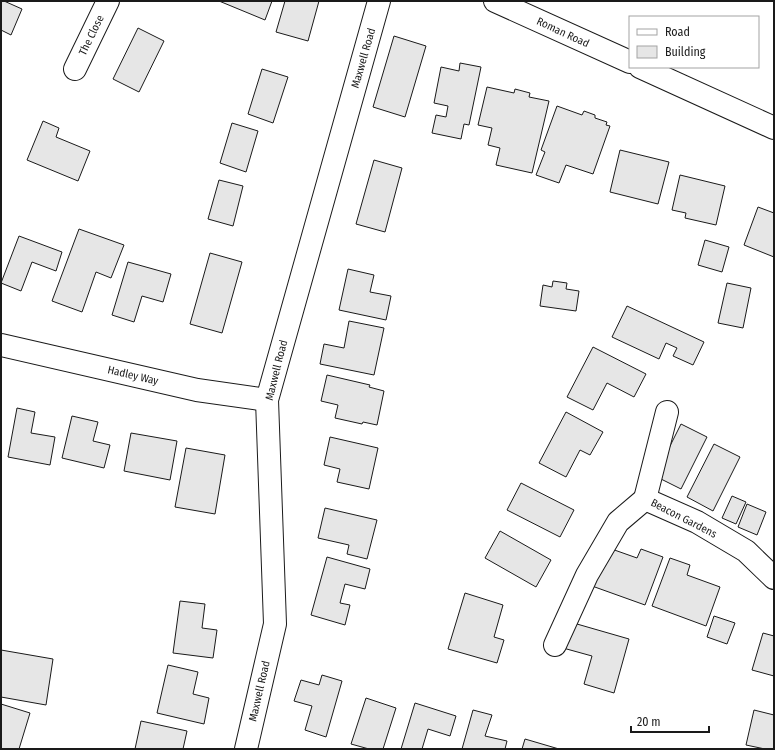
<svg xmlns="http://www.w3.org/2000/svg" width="775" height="750" font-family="'Fira Sans Condensed',sans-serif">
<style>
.building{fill:#e6e6e6;stroke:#1a1a1a}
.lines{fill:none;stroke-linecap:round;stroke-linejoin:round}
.minor-casing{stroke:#1a1a1a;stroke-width:24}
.minor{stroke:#fff;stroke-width:22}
.labels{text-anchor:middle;stroke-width:3;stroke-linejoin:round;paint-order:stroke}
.street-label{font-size:11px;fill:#1a1a1a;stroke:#fff}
</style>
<rect width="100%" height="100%" fill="#fff"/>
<g class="building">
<polygon points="1,1 4,1 22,9 11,35 1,30"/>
<polygon points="219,1 272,1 265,20"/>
<polygon points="285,1 319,1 308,41 276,32"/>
<polygon points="138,28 164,41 139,92 113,79"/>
<polygon points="394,36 426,46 405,117 373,107"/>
<polygon points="460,63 481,67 469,125 464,124 461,139 432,133 436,115 446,117 448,106 434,103 441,67 459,71"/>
<polygon points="262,69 288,77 273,123 248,114"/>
<polygon points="487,87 514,93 515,89 530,93 529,97 549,101 532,173 496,165 500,148 488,145 492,128 478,125"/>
<polygon points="557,106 582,115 584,111 595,115 595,118 607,122 606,125 610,126 593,174 566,165 559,183 536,175 545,152 541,150"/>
<polygon points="43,121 59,128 56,137 90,151 78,181 27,160"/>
<polygon points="232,123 258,131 246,172 220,163"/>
<polygon points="620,150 669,162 658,204 610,192"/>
<polygon points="374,160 402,168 385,232 356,224"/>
<polygon points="680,175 725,186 716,225 685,218 686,213 672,210"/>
<polygon points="219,180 243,186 233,226 208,219"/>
<polygon points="758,207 774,213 774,257 744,245"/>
<polygon points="79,229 124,245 111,278 96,272 82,312 52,301"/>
<polygon points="19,236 62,252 56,271 32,262 21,291 1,283"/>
<polygon points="705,240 729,247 722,272 698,265"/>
<polygon points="210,253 242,262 222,333 190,324"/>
<polygon points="128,262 171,274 163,302 142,296 134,322 112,315"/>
<polygon points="348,269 374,275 370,292 391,296 386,320 339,310"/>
<polygon points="553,281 567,283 566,289 579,291 576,311 540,306 543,285 552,287"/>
<polygon points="727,283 751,288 743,328 718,323"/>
<polygon points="627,306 704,342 693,365 673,356 677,348 666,343 659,359 612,337"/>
<polygon points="349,321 384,328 374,375 320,364 324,344 344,348"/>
<polygon points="593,347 646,374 634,397 607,383 593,410 567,397"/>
<polygon points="327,375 370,385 369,387 384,391 377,425 363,422 362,424 335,418 338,405 321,401"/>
<polygon points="17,408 35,412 31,433 55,437 50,465 8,457"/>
<polygon points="566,412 603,432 590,455 580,450 566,477 539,463"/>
<polygon points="72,416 98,422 93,441 110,445 104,468 62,458"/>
<polygon points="681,424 707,437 681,489 655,476"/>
<polygon points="131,433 177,441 170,480 124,471"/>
<polygon points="330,437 378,448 369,489 337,482 340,469 324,465"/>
<polygon points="714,444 740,457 713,511 687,497"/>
<polygon points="186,448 225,455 215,514 175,507"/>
<polygon points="521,483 574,510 560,537 507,510"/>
<polygon points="732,496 746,502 736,524 722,518"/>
<polygon points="747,504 766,512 757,535 738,527"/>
<polygon points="325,508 377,520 367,559 347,554 349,545 318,538"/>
<polygon points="500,531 551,560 536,587 485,558"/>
<polygon points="606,547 637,558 641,549 663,557 645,605 592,586"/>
<polygon points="327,557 370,569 365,589 345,584 340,603 350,605 345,625 311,615"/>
<polygon points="670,558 690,565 687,575 720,587 706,626 652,606"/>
<polygon points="465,593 503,605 494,637 504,640 497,663 448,649"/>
<polygon points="180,601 205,604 202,628 217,630 213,658 173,653"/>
<polygon points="714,616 735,623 727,644 707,637"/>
<polygon points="570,622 629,639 614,693 584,684 592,656 563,648"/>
<polygon points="763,633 774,636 774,676 752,670"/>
<polygon points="1,650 53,659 46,705 1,697"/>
<polygon points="168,665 198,672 193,694 209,698 204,724 157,713"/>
<polygon points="322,675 342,681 326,737 305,730 312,706 294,701 301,680 319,685"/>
<polygon points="366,698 396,708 383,749 369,749 351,744"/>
<polygon points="415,703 456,716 450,736 428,729 422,749 401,749"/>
<polygon points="1,704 30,713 19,749 1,749"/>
<polygon points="473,710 492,715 485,736 507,741 505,749 462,749"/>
<polygon points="754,710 774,715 774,749 765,749 746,745"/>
<polygon points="141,721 187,731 183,749 135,749"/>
<polygon points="525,739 559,749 522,749"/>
</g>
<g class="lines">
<defs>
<g id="minor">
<polyline points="495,1 630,62"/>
<polyline points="640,67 774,128"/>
<polyline points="75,69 108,1"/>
<polyline points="1,345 197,390 267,400"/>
<polyline points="667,412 645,499 697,522 746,551 774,578"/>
<polyline points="555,645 587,575 618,522 645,499"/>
<polyline points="246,749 275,624 267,400 379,1"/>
</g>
</defs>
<use href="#minor" class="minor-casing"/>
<use href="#minor" class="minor"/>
</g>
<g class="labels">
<g class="street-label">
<text transform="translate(563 32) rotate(25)" y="4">Roman Road</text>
<text transform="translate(91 35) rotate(-64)" y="4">The Close</text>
<text transform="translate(363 58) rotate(-74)" y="4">Maxwell Road</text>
<text transform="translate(276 370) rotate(-76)" y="4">Maxwell Road</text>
<text transform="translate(133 375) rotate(13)" y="4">Hadley Way</text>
<text transform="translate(684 518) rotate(27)" y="4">Beacon Gardens</text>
<text transform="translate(259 691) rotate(-77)" y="4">Maxwell Road</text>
</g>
</g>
<rect width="775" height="750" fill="none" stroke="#1a1a1a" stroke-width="4"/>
<rect x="629" y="16" width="130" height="52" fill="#ffffff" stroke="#a3a3a3"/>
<rect x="637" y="29" width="20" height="6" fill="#ffffff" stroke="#a3a3a3"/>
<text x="665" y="36" font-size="12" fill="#1a1a1a">Road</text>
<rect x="637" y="46" width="20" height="12" fill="#e6e6e6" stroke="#a3a3a3"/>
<text x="665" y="56" font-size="12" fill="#1a1a1a">Building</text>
<path d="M631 726v6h78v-6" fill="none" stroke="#1a1a1a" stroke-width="2"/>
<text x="637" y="726" font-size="12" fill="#1a1a1a" stroke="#ffffff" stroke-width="3" paint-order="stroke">20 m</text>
</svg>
